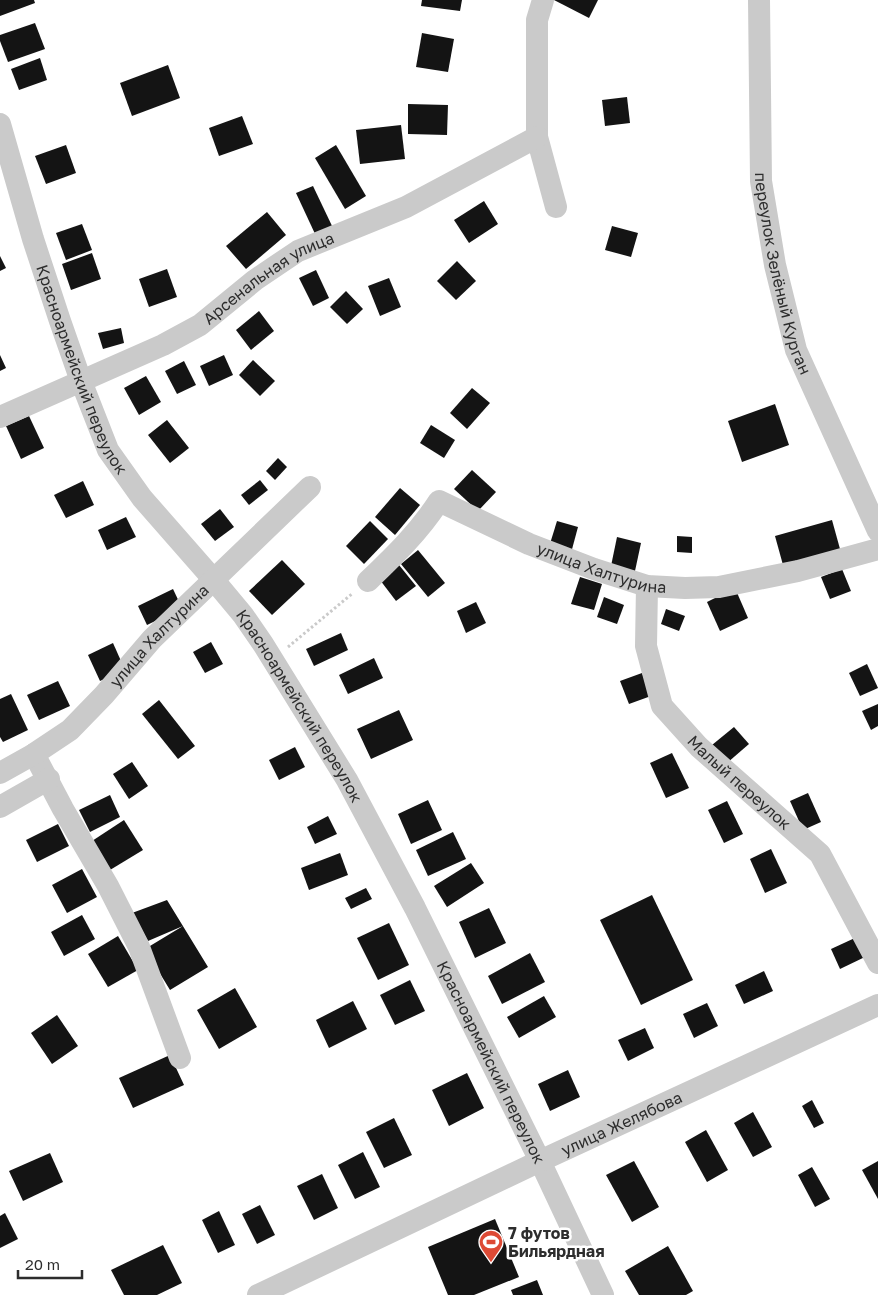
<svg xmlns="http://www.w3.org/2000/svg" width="878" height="1295" font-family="'Golos Text',sans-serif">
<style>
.building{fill:#141414}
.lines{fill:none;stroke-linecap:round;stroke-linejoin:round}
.path{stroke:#cacaca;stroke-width:3;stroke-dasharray:2.5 2.5;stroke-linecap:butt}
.minor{stroke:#cacaca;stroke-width:22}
.labels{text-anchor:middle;stroke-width:5;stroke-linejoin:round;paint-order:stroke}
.street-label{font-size:16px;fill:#2d2d2d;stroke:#fff}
.poi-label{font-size:16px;font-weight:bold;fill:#2d2d2d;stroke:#fff;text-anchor:start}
</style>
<rect width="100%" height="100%" fill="#fff"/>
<g class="building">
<polygon points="0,0 34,0 35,3 0,16"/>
<polygon points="422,0 462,0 460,11 421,6"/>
<polygon points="554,0 598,0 589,18"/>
<polygon points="35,23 45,49 8,62 0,41 0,35"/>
<polygon points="422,33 454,39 448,72 416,67"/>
<polygon points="40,58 47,80 19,90 11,69"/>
<polygon points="168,65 180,98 132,116 120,83"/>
<polygon points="627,97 630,123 605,126 602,100"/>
<polygon points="408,104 448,105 447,135 408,134"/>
<polygon points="242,116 253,144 219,156 209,128"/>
<polygon points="401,125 405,159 360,164 356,130"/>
<polygon points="66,145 76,173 46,184 35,156"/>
<polygon points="336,145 366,196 345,209 315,158"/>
<polygon points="313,186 333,228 316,236 296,193"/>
<polygon points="484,201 498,224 469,243 454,220"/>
<polygon points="267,212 286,235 246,269 226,246"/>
<polygon points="82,224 92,250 66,260 56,233"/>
<polygon points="612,226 638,233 631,257 605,250"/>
<polygon points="92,253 101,279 71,290 62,264"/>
<polygon points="0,256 6,268 0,271"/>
<polygon points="457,261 476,281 456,300 437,281"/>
<polygon points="167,269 177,297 149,307 139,279"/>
<polygon points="316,270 329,298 313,306 299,278"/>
<polygon points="389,278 401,307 380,316 368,286"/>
<polygon points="346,291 363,309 347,324 330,307"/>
<polygon points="259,311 274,331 251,350 236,330"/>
<polygon points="121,328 124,343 103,349 98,333"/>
<polygon points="0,355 6,368 0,371"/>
<polygon points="224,355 233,375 209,386 200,366"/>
<polygon points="253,360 275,381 260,396 239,375"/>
<polygon points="184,361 196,385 177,394 165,371"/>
<polygon points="146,376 161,402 139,415 124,388"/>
<polygon points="472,388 490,403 467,429 450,413"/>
<polygon points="775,404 789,445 742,462 728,421"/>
<polygon points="29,416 44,448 21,459 6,426"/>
<polygon points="167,420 189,448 170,463 148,435"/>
<polygon points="431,425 455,440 444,458 420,443"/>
<polygon points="278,458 287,467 275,480 266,471"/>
<polygon points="472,470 496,492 478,511 454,489"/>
<polygon points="260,480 268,490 249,505 241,495"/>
<polygon points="83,481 94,505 66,518 54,495"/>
<polygon points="400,488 420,505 395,535 375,517"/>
<polygon points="220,509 234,527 215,541 201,524"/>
<polygon points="126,517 136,537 107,550 98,530"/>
<polygon points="832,520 840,549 783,565 775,536"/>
<polygon points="370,521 388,539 364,564 346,546"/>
<polygon points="557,521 578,527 571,553 549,547"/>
<polygon points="677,536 692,537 692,553 677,552"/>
<polygon points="617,537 641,543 635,571 611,566"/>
<polygon points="418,550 445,583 428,597 401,564"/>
<polygon points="282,560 305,584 272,615 249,591"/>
<polygon points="399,565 416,586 396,601 380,580"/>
<polygon points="842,569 851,591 830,599 821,577"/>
<polygon points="580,577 602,584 594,610 571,604"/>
<polygon points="735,588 748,618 720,631 707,602"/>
<polygon points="173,589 182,608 147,625 138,606"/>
<polygon points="604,597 624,605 617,624 597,617"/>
<polygon points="476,602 486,623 466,633 457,611"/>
<polygon points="666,609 685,616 679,631 661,624"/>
<polygon points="341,633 348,650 314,666 306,649"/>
<polygon points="211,642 223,664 205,673 193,652"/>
<polygon points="113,643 125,670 100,681 88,655"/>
<polygon points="374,658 383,678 348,694 339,675"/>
<polygon points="867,664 878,688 860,696 849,673"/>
<polygon points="642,673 651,696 629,704 620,681"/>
<polygon points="58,681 70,706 39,720 27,695"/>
<polygon points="11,694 28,730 3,742 0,737 0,699"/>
<polygon points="159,700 195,746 178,759 142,714"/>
<polygon points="878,704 878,726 871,730 862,711"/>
<polygon points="399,710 413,740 371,759 357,729"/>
<polygon points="734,727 749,744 727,763 712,745"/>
<polygon points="295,747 305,767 279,780 269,760"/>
<polygon points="672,753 689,788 666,798 650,763"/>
<polygon points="132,762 148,786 129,799 113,774"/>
<polygon points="808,793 821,822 803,830 790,801"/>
<polygon points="110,795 120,817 90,832 79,810"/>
<polygon points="428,800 442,830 411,844 398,814"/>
<polygon points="727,801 743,834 724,843 708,810"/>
<polygon points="328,816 337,834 315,844 307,827"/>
<polygon points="124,820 143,850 110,870 92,841"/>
<polygon points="58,824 69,846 37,862 26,840"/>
<polygon points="453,832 466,859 428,876 416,850"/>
<polygon points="771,849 787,883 765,893 750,859"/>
<polygon points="340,853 348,875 309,890 301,868"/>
<polygon points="471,863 484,883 447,907 434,886"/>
<polygon points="82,869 97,897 67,913 52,885"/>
<polygon points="366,888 372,899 351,909 345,898"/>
<polygon points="652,895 693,980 641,1005 600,920"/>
<polygon points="167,900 208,967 170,990 145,949 183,926 148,941 132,913"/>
<polygon points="489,908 506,943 475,958 459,922"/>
<polygon points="82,915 95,939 64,956 51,932"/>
<polygon points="389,923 409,965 378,980 357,938"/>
<polygon points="118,936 138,970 108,987 88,954"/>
<polygon points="857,937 867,956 840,969 831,949"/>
<polygon points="530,953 545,982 502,1004 488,976"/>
<polygon points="764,971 773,991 744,1004 735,985"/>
<polygon points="410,980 425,1011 395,1025 380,995"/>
<polygon points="235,988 257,1027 219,1049 197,1010"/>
<polygon points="544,996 556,1017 519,1038 507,1017"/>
<polygon points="353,1001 367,1029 329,1048 316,1020"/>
<polygon points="707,1003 718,1026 694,1038 683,1014"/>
<polygon points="57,1015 78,1046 52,1064 31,1033"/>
<polygon points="645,1028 654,1048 628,1061 618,1040"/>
<polygon points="170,1055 184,1085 133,1108 119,1078"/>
<polygon points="568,1070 580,1097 550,1111 538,1084"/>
<polygon points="467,1073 484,1108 449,1126 432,1090"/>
<polygon points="812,1100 824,1123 814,1128 802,1106"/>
<polygon points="753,1112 772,1147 753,1157 734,1123"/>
<polygon points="394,1118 412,1155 384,1168 366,1132"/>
<polygon points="706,1130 728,1170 707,1182 685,1142"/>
<polygon points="363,1152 380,1187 355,1199 338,1165"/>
<polygon points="50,1153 63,1182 23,1201 9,1171"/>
<polygon points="634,1161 659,1207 632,1222 606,1175"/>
<polygon points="878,1161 878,1199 862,1170"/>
<polygon points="812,1167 830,1199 815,1207 798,1175"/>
<polygon points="322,1174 338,1208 314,1220 297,1186"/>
<polygon points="260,1205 275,1235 257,1244 242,1214"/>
<polygon points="219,1211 235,1245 218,1253 202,1220"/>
<polygon points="5,1213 18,1239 0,1248 0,1216"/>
<polygon points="495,1219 519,1277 474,1295 448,1295 428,1247"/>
<polygon points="163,1245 182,1283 157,1295 124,1295 111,1270"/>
<polygon points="668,1246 693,1291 686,1295 639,1295 625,1271"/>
<polygon points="537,1280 543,1295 513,1295 511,1290"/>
</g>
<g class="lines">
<polyline class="path" points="288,647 353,593"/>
<g class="minor">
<polyline points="543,0 537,20 537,137 556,207"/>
<path id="s1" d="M759 0 761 181 775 265 796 350 878 531"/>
<path id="s2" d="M0 124 33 239 60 321 81 381 108 450 142 498 213 579 243 615 263 644 347 780 415 908 540 1161 603 1295"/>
<path id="s3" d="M0 417 163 345 200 325 255 280 298 251 406 207 537 137"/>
<path id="s4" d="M368 581C394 556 419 532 439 501L529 544 594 569 647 586 685 588 719 587 798 571 878 549"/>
<path id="s5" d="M647 586 646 646 662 706 699 747 820 854 878 963"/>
<polyline points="34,754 63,809 108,886 139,947 180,1058"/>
<path id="s6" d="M0 773 34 754 70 730 104 695 152 639 310 487"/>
<polyline points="0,807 49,779"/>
<path id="s7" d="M258 1295 540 1161 878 1005"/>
</g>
</g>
<defs>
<symbol id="stadium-pin" viewBox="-11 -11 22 30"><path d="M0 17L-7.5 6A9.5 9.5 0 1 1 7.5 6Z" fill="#dd4a35" stroke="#fff"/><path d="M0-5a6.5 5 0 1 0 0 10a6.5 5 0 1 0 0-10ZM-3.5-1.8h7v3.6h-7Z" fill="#fff"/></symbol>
</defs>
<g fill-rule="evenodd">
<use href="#stadium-pin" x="477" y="1228" width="28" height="38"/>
</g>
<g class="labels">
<g class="street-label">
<text dy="6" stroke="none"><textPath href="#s1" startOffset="276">переулок Зелёный Курган</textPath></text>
<text dy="6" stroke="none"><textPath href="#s3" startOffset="304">Арсенальная улица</textPath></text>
<text dy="6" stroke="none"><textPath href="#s2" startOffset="259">Красноармейский переулок</textPath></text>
<text dy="6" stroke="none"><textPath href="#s4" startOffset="284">улица Халтурина</textPath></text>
<text dy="6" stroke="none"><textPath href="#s6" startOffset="212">улица Халтурина</textPath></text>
<text dy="6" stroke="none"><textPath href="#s2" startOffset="664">Красноармейский переулок</textPath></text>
<text dy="6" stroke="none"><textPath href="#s5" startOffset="231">Малый переулок</textPath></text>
<text dy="6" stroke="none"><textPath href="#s2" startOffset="1069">Красноармейский переулок</textPath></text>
<text dy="6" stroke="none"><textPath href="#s7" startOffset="402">улица Желябова</textPath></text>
</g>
<g class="poi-label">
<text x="508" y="1239">7 футов<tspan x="508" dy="18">Бильярдная</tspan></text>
</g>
</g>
<path d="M18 1270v8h64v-8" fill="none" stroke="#2d2d2d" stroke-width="2.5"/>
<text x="25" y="1270" font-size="15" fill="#2d2d2d" stroke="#ffffff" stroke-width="4" paint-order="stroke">20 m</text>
</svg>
